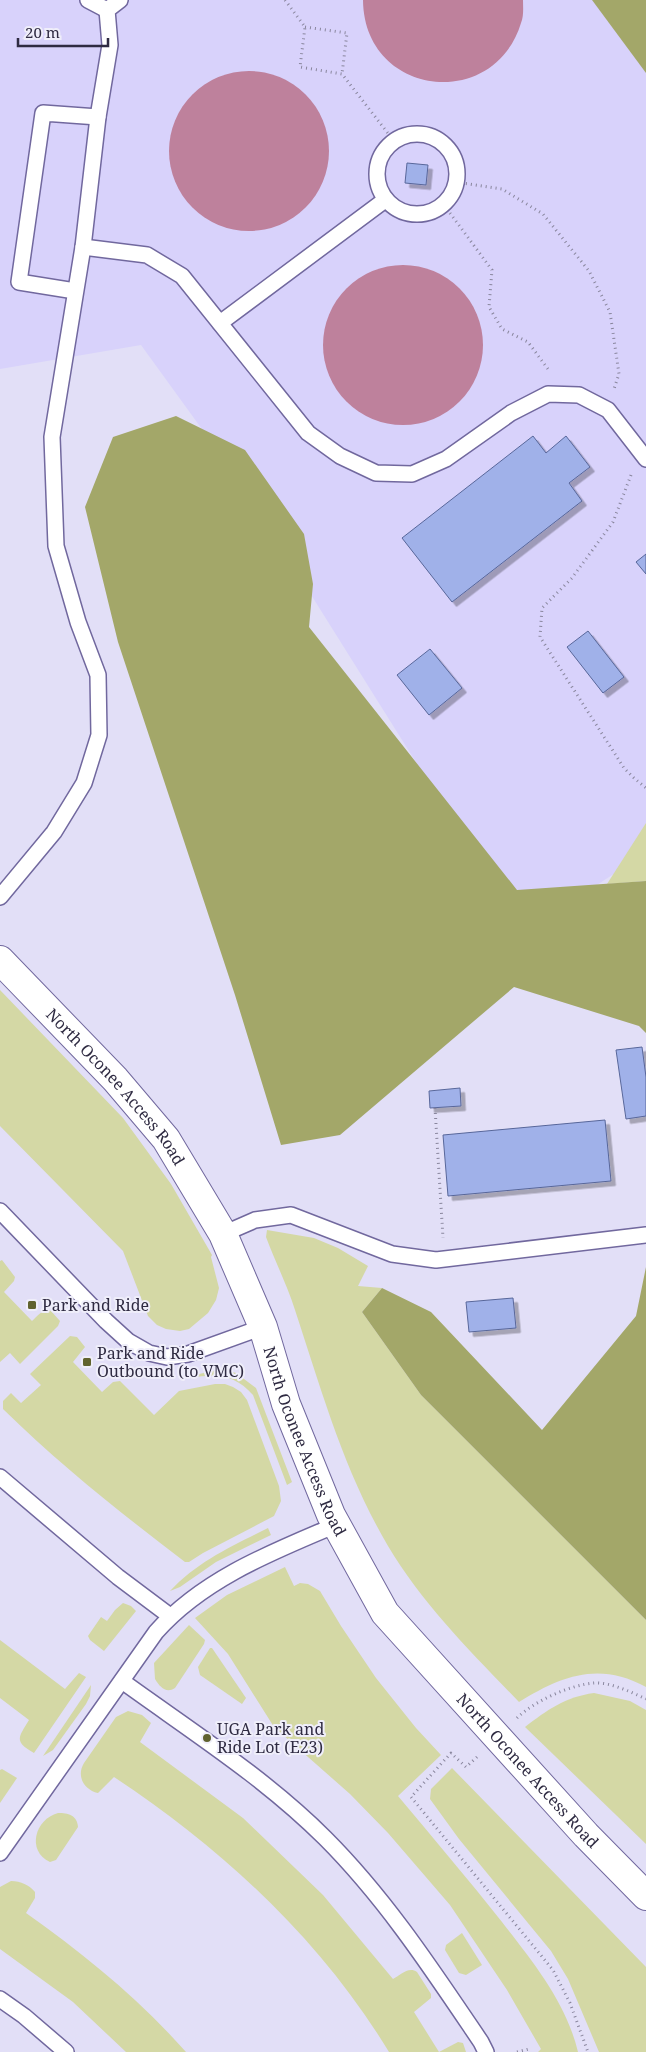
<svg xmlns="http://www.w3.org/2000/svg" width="646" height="2052" font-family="'Noto Serif',serif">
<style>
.built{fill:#d8d2fb}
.green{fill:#d4d8a5}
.forest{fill:#a3a769}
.water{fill:#be819c}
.building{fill:#a0b1e9;stroke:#58679a;filter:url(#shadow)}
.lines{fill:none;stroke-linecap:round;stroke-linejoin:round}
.service-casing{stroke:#71689e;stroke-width:18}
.minor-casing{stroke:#71689e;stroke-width:30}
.path{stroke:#89869d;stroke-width:3;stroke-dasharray:1 4;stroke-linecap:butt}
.service{stroke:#fff;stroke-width:15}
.minor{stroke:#fff;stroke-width:28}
.poi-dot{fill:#60622f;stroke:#efeefa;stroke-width:2}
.labels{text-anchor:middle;stroke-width:4;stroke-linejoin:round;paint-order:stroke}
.street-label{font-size:16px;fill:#2f2b42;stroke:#efeefa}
.poi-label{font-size:16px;fill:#2f2b42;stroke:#efeefa;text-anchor:start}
</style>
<defs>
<filter id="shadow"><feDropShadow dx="4.5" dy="4.5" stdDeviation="0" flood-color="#0004"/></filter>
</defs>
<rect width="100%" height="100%" fill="#e2dff7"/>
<polygon class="built" points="0,0 646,0 646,853 523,933 241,483 141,345 0,369"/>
<g class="green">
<polygon points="646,823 646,881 607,884"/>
<polygon points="0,990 123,1118 171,1184 212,1255 211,1257 219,1288 216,1300 208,1313 189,1329 180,1331 166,1329 157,1325 148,1316 123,1251 0,1126"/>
<path d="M267 1230 314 1238 338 1248 368 1266 358 1286 382 1288 362 1312 421 1395 646 1620V1687C599 1661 561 1676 519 1702 472 1653 423 1605 388 1546 344 1471 322 1392 295 1310 287 1285 275 1261 266 1237Z"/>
<path d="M2 1260 15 1277 14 1281 4 1292 32 1321C39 1315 42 1309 51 1311L60 1321 58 1326 20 1364 10 1353 0 1362V1261Z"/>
<path d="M70 1336 77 1337 85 1347 73 1362 102 1392 113 1382 120 1381 154 1415 179 1391 215 1384H225L233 1387 241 1392 247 1400 279 1486 281 1501 274 1516 203 1553 189 1562H185C121 1513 61 1466 3 1409V1401L11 1393 21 1403 41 1385 30 1374Z"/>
<path d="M222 1369 236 1373 256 1388 292 1482 287 1485 253 1395C236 1375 216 1373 191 1378L190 1376Z"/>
<path d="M268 1528 271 1535 216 1562 180 1587 170 1591C198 1561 232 1546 268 1528Z"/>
<path d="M285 1567 294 1586 300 1583 308 1584 320 1591 341 1626 376 1678 416 1728 441 1755 398 1796C433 1838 468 1879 502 1922 533 1962 566 2002 578 2052H538L541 2049 507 1990 450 1905 388 1833 350 1794 274 1727 228 1654 195 1618 227 1595Z"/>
<polygon points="123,1603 131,1606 136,1611 104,1651 90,1640 88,1636 101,1617 107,1621 115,1610"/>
<path d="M189 1625 205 1640 204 1644 175 1688C166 1694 160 1687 155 1679L154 1663Z"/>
<path d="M0 1640 65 1689 79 1673 86 1677 34 1753C13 1741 19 1737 29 1720L0 1698Z"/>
<polygon points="210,1648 212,1648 246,1698 242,1704 200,1675 198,1667"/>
<polygon points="91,1685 90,1696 86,1704 53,1750 43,1756"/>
<path d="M594 1693 630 1701 646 1710V1844L525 1727C547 1710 565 1697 594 1693Z"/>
<path d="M128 1711 142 1715 151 1723 140 1742 243 1818 323 1895 393 1979C400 1976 408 1966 417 1972L431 1994V1998L414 2012 439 2052H389C321 1940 223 1849 114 1777L98 1793C84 1790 76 1776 84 1763L116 1717Z"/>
<polygon points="452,1768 646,1967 646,2052 599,2052 568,1979 551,1951 459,1839 430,1799 431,1789"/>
<polygon points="2,1769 17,1778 0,1803 0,1770"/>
<path d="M58 1813C68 1813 77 1815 78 1827L56 1860 50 1862C26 1851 35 1819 58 1813Z"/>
<path d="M11 1881C21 1881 29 1885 35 1892V1898L26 1913C84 1954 138 1998 186 2052H126L73 2002 0 1949V1887Z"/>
<polygon points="462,1933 482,1965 466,1975 459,1973 445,1950 446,1945"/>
<polygon points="458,2042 463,2043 466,2052 439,2052"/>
</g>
<g class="forest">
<polygon points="592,0 646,0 646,73"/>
<polygon points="176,416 245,450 304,534 313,584 309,627 517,890 646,881 646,1033 639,1026 514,987 340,1135 281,1145 235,995 118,642 85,507 113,437"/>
<polygon points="646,1267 646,1620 421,1395 362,1312 382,1288 431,1312 542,1430 636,1316"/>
</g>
<g class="water">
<path d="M363 0H523C523 7 524 16 521 23 494 112 364 97 363 0Z"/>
<circle cx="249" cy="151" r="80"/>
<circle cx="403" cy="345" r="80"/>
</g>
<g class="building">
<polygon points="407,163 428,165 426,185 405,183"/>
<polygon points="533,436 546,453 566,436 590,467 569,483 582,501 452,602 402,538"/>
<polygon points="646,554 646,574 636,562"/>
<polygon points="588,631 624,677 603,693 567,647"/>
<polygon points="430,649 462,688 429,715 397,675"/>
<polygon points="642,1047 646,1077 646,1116 626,1119 616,1050"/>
<polygon points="460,1088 461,1106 430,1108 429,1091"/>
<polygon points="605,1120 611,1181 448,1196 443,1135"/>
<polygon points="513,1298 516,1328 469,1332 466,1302"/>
</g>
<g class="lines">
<defs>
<g id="service">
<polyline points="88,0 107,10"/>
<circle cx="417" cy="174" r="40"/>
<polyline points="83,247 147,255 182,276 308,433 340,456 376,473 412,474 446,459 511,413 548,394 579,395 608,410 646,459"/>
<polyline points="75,291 19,282 43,113 98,117"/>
<polyline points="220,323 385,200"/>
<polyline points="0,897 54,832 84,783 99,735 98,675 78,622 56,546 52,437 83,247 98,117 110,45 107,10 120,0"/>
<polyline points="0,1211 106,1321 128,1341 149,1353 167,1357 188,1354 263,1327"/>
<polyline points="223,1234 255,1220 291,1215 392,1254 436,1260 646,1235"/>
<polyline points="0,1477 118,1577 170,1616"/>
<path d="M122 1681C191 1731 265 1778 325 1838 386 1899 433 1971 481 2042L486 2052"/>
<path d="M0 1853 156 1632C203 1579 272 1552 336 1525"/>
<polyline points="0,1999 24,2016 66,2052"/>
</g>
<g id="minor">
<path id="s1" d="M0 960 115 1079 166 1139 223 1234 263 1327 286 1404 331 1515 385 1613 586 1835 646 1896"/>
</g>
</defs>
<use href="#service" class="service-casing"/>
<use href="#minor" class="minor-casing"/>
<g class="path">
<polyline points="285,0 305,27 300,67 342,74 394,141"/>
<polyline points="305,27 347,33 342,74"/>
<polyline points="456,182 502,189 543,214 589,271 610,312 619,374 614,389"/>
<polyline points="444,205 492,270 489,307 502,329 528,342 548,369 548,372"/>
<polyline points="631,475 613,522 572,578 542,608 540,637 624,768 634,778 646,788"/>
<polyline points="435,1108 443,1238"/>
<path d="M517 1718C534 1701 570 1685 594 1683 610 1682 631 1692 646 1699"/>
<polyline points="477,1757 466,1767 451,1753 411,1797 553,1970 570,2003 588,2052"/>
<polyline points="517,2052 529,2049"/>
</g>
<use href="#service" class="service"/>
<use href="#minor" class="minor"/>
</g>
<g class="poi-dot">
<rect x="27" y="1300" width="10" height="10" rx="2.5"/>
<rect x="82" y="1357" width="10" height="10" rx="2.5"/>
<circle cx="207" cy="1738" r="5"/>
</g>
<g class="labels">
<g class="street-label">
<text dy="6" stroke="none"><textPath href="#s1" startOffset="172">North Oconee Access Road</textPath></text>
<text dy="6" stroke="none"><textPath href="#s1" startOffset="578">North Oconee Access Road</textPath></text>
<text dy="6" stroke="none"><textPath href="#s1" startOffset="981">North Oconee Access Road</textPath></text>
</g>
<g class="poi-label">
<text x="42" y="1311">Park and Ride</text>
<text x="97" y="1359">Park and Ride<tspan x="97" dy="18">Outbound (to VMC)</tspan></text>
<text x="217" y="1735">UGA Park and<tspan x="217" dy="18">Ride Lot (E23)</tspan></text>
</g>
</g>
<path d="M18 38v8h90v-8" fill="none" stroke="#2f2b42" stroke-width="2.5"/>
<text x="25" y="38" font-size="15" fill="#2f2b42" stroke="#efeefa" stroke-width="4" paint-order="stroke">20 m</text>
</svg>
